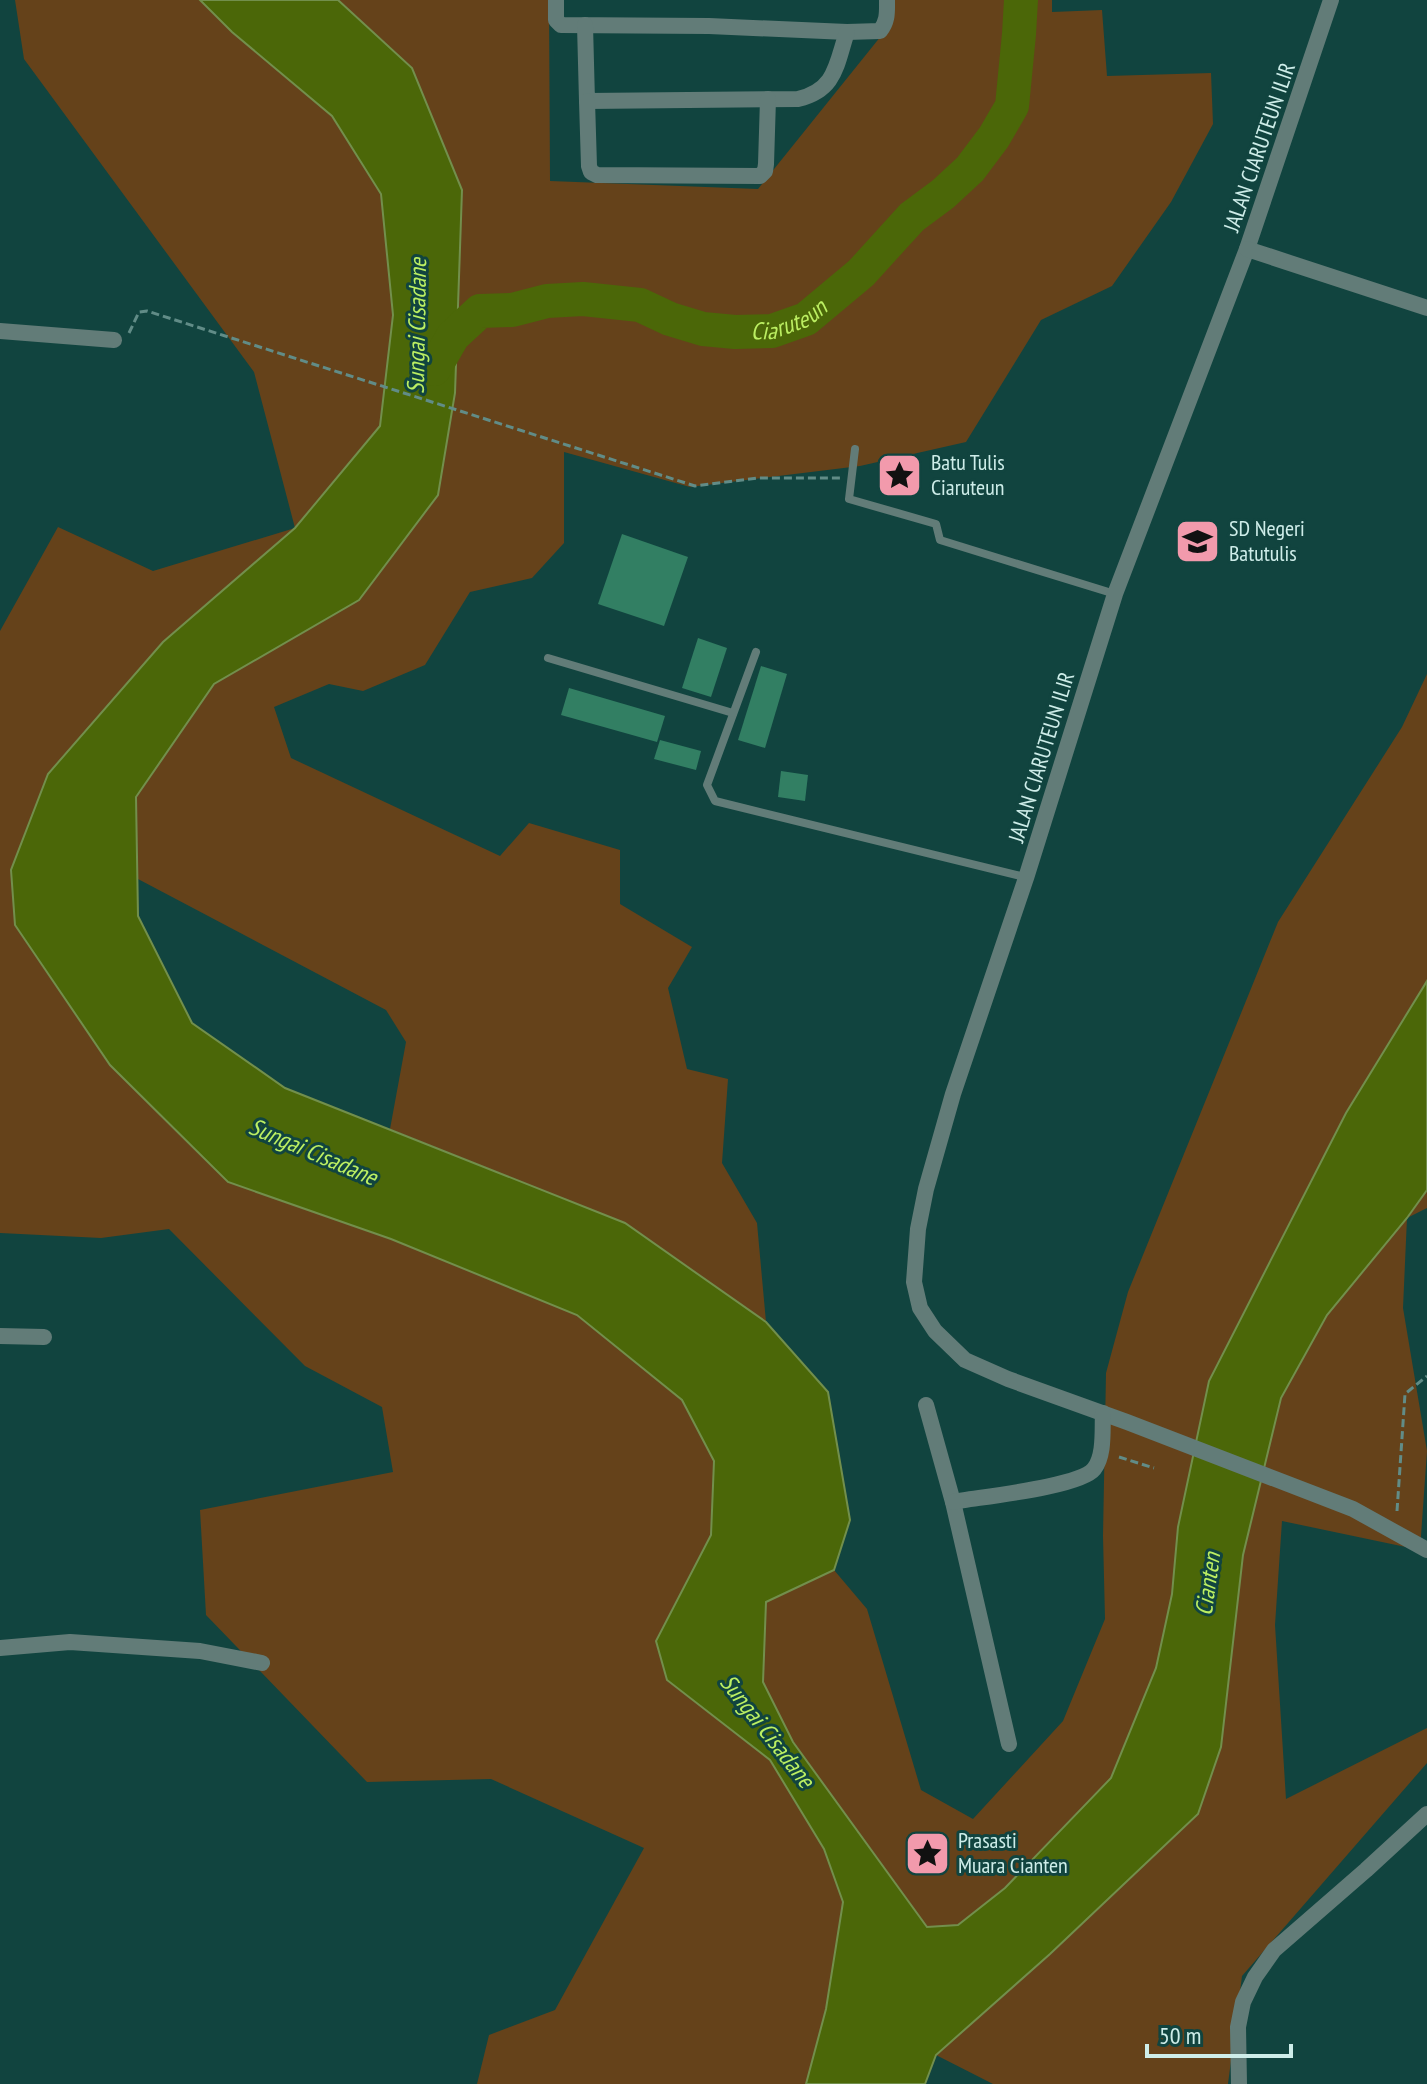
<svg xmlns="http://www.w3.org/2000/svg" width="1427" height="2084" font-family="'PT Sans Narrow',sans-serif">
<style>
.green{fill:#65421a}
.water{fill:#4b6708;stroke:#728f4c;stroke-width:2}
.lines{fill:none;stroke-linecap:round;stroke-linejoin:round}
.river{stroke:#4b6708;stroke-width:34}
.building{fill:#327f63}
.path{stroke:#618c87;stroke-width:3;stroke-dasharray:8 4;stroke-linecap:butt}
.lane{stroke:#627c78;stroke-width:8}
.street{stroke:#627c78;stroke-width:16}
.labels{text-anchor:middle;stroke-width:6;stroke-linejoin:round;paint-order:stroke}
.street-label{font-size:22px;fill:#ceede9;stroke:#11443f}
.poi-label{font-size:22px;fill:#ceede9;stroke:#11443f;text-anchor:start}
.water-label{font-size:24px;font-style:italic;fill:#bcef62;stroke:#11443f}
</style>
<rect width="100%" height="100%" fill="#11443f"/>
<g class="green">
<polygon points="15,0 200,0 232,32 332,116 381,194 393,315 380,426 295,528 163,642 48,774 228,1182 391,1239 577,1315 682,1400 714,1461 711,1535 656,1641 667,1680 770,1760 824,1849 843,1902 826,2009 806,2084 477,2084 489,2035 555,2010 644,1848 491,1779 367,1782 206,1615 200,1510 393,1472 382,1407 305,1366 169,1229 101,1238 0,1233 0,631 58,527 153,571 295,528 254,372 24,59"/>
<polygon points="338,0 549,0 550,181 758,189 881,36 886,0 1052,0 1052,12 1102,10 1107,76 1211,73 1213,124 1171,202 1112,286 1041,320 966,442 860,466 690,487 564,452 564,543 532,578 470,592 425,665 363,691 329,684 274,707 291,758 500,856 529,823 620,850 620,904 692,947 668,988 687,1069 728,1079 722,1163 757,1223 766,1322 625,1223 390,1129 406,1042 386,1010 138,879 136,797 214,683 359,600 438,495 455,393 462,190 412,68"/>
<polygon points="1427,674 1427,981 1346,1113 1209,1381 1178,1527 1172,1594 1156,1668 1111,1778 1005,1888 958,1925 926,1927 793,1742 763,1682 765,1602 834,1570 867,1609 921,1790 973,1819 1063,1721 1105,1619 1103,1536 1106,1373 1128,1292 1278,922 1402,727"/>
<polygon points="1427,1190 1427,1208 1407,1218 1403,1308 1427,1451 1420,1550 1282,1521 1275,1625 1286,1799 1427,1728 1427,1763 1242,1976 1228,2084 993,2084 936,2055 1050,1954 1198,1814 1243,1555 1281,1398 1327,1315 1407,1218"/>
</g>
<polygon class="water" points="200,0 338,0 412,68 462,190 455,393 438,495 359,600 214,684 136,797 138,916 192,1023 285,1088 625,1223 766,1322 828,1392 850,1520 834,1570 766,1602 763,1682 793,1742 927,1927 958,1925 1005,1888 1111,1778 1156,1668 1172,1594 1178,1527 1209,1381 1346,1113 1427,981 1427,1190 1407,1218 1327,1315 1281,1398 1243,1555 1221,1747 1198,1814 1050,1954 936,2055 925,2084 806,2084 826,2009 843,1902 824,1849 770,1760 667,1680 656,1641 711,1535 714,1461 682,1400 577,1315 391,1239 228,1182 110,1065 15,925 11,870 48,774 163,642 295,528 380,426 393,315 381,194 332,116 232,32"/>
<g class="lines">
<path class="river" id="s1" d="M434 369 453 336 480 311 512 310 547 301 583 299 640 305 670 319 703 329 735 332 772 331 806 319 861 273 912 217 943 194 970 169 994 137 1012 106 1019 34 1021 0"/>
</g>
<g class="building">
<polygon points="910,460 917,486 891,494 884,468"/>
<polygon points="622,534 688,557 664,626 598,604"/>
<polygon points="698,638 727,648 711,697 682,688"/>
<polygon points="761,666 787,674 765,748 738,740"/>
<polygon points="569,688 665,716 657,742 561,715"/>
<polygon points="660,740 701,751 696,770 654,759"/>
<polygon points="781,771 808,775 805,801 778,797"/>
</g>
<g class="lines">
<g class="path">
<polyline points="129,333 139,312 147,311 695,486 758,478 840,478"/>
<polyline points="1119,1457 1154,1468"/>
<polyline points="1397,1511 1405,1394 1427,1376"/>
</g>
<g class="lane">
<polyline points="855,449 849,499 936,524 940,540 1115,594"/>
<polyline points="756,652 707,785 715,801 1025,877"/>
<polyline points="548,658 733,713"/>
</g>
<g class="street">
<path d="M556 0V20L561 25 709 26 847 32 880 31C888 21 887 12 887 0"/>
<polyline points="1331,0 1247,249 1115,594 1026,878 953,1094 926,1189 918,1229 914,1282 920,1308 935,1331 965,1360 1008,1379 1127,1422 1353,1509 1427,1550"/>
<path d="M585 25 587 101 798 99C836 90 836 65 847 32"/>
<polyline points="587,101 589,166 591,172 597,175 760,176 765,171 766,164 768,99"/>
<polyline points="1247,249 1427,308"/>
<polyline points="0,331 114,340"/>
<polyline points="0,1336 44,1337"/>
<polyline points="926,1405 953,1502 1009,1744"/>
<path d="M953 1502C979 1497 1080 1487 1094 1469 1105 1455 1102 1429 1103 1413"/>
<polyline points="0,1648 70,1642 200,1651 262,1663"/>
<polyline points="1239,2084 1238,2027 1243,2002 1255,1977 1274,1950 1366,1870 1427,1814"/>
</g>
</g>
<defs>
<symbol id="sight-square" viewBox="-11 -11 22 22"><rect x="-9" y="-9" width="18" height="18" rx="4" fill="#f29aac" stroke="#11443f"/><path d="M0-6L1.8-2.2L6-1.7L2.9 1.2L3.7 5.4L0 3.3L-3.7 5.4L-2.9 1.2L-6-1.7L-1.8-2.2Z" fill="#111"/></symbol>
<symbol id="school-square" viewBox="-11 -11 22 22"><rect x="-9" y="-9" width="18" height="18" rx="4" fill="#f29aac" stroke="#11443f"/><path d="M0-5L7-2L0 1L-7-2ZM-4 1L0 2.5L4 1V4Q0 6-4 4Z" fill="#111"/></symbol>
</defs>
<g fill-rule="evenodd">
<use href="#sight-square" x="874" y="450" width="51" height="51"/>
<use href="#school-square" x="1172" y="516" width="51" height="51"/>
<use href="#sight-square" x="902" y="1828" width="51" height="51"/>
</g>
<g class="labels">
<g class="street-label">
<text transform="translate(1259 147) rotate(-71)" y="8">JALAN CIARUTEUN ILIR</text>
<text transform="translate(1041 757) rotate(-73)" y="8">JALAN CIARUTEUN ILIR</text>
</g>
<g class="poi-label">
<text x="931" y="470">Batu Tulis<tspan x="931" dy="25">Ciaruteun</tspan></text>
<text x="1229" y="536">SD Negeri<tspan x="1229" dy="25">Batutulis</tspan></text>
<text x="958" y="1848">Prasasti<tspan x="958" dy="25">Muara Cianten</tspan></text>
</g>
<g class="water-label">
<text dy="8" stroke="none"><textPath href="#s1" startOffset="392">Ciaruteun</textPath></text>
<text transform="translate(417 326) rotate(-89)" y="8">Sungai Cisadane</text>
<text transform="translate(313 1152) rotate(23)" y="8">Sungai Cisadane</text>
<text transform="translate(1208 1584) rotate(-82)" y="8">Cianten</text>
<text transform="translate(767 1731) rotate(52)" y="8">Sungai Cisadane</text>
</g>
</g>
<path d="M1147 2044v12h144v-12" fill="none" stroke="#ceede9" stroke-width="4"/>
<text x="1159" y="2044" font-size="24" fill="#ceede9" stroke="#11443f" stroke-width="6" paint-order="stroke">50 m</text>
</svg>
